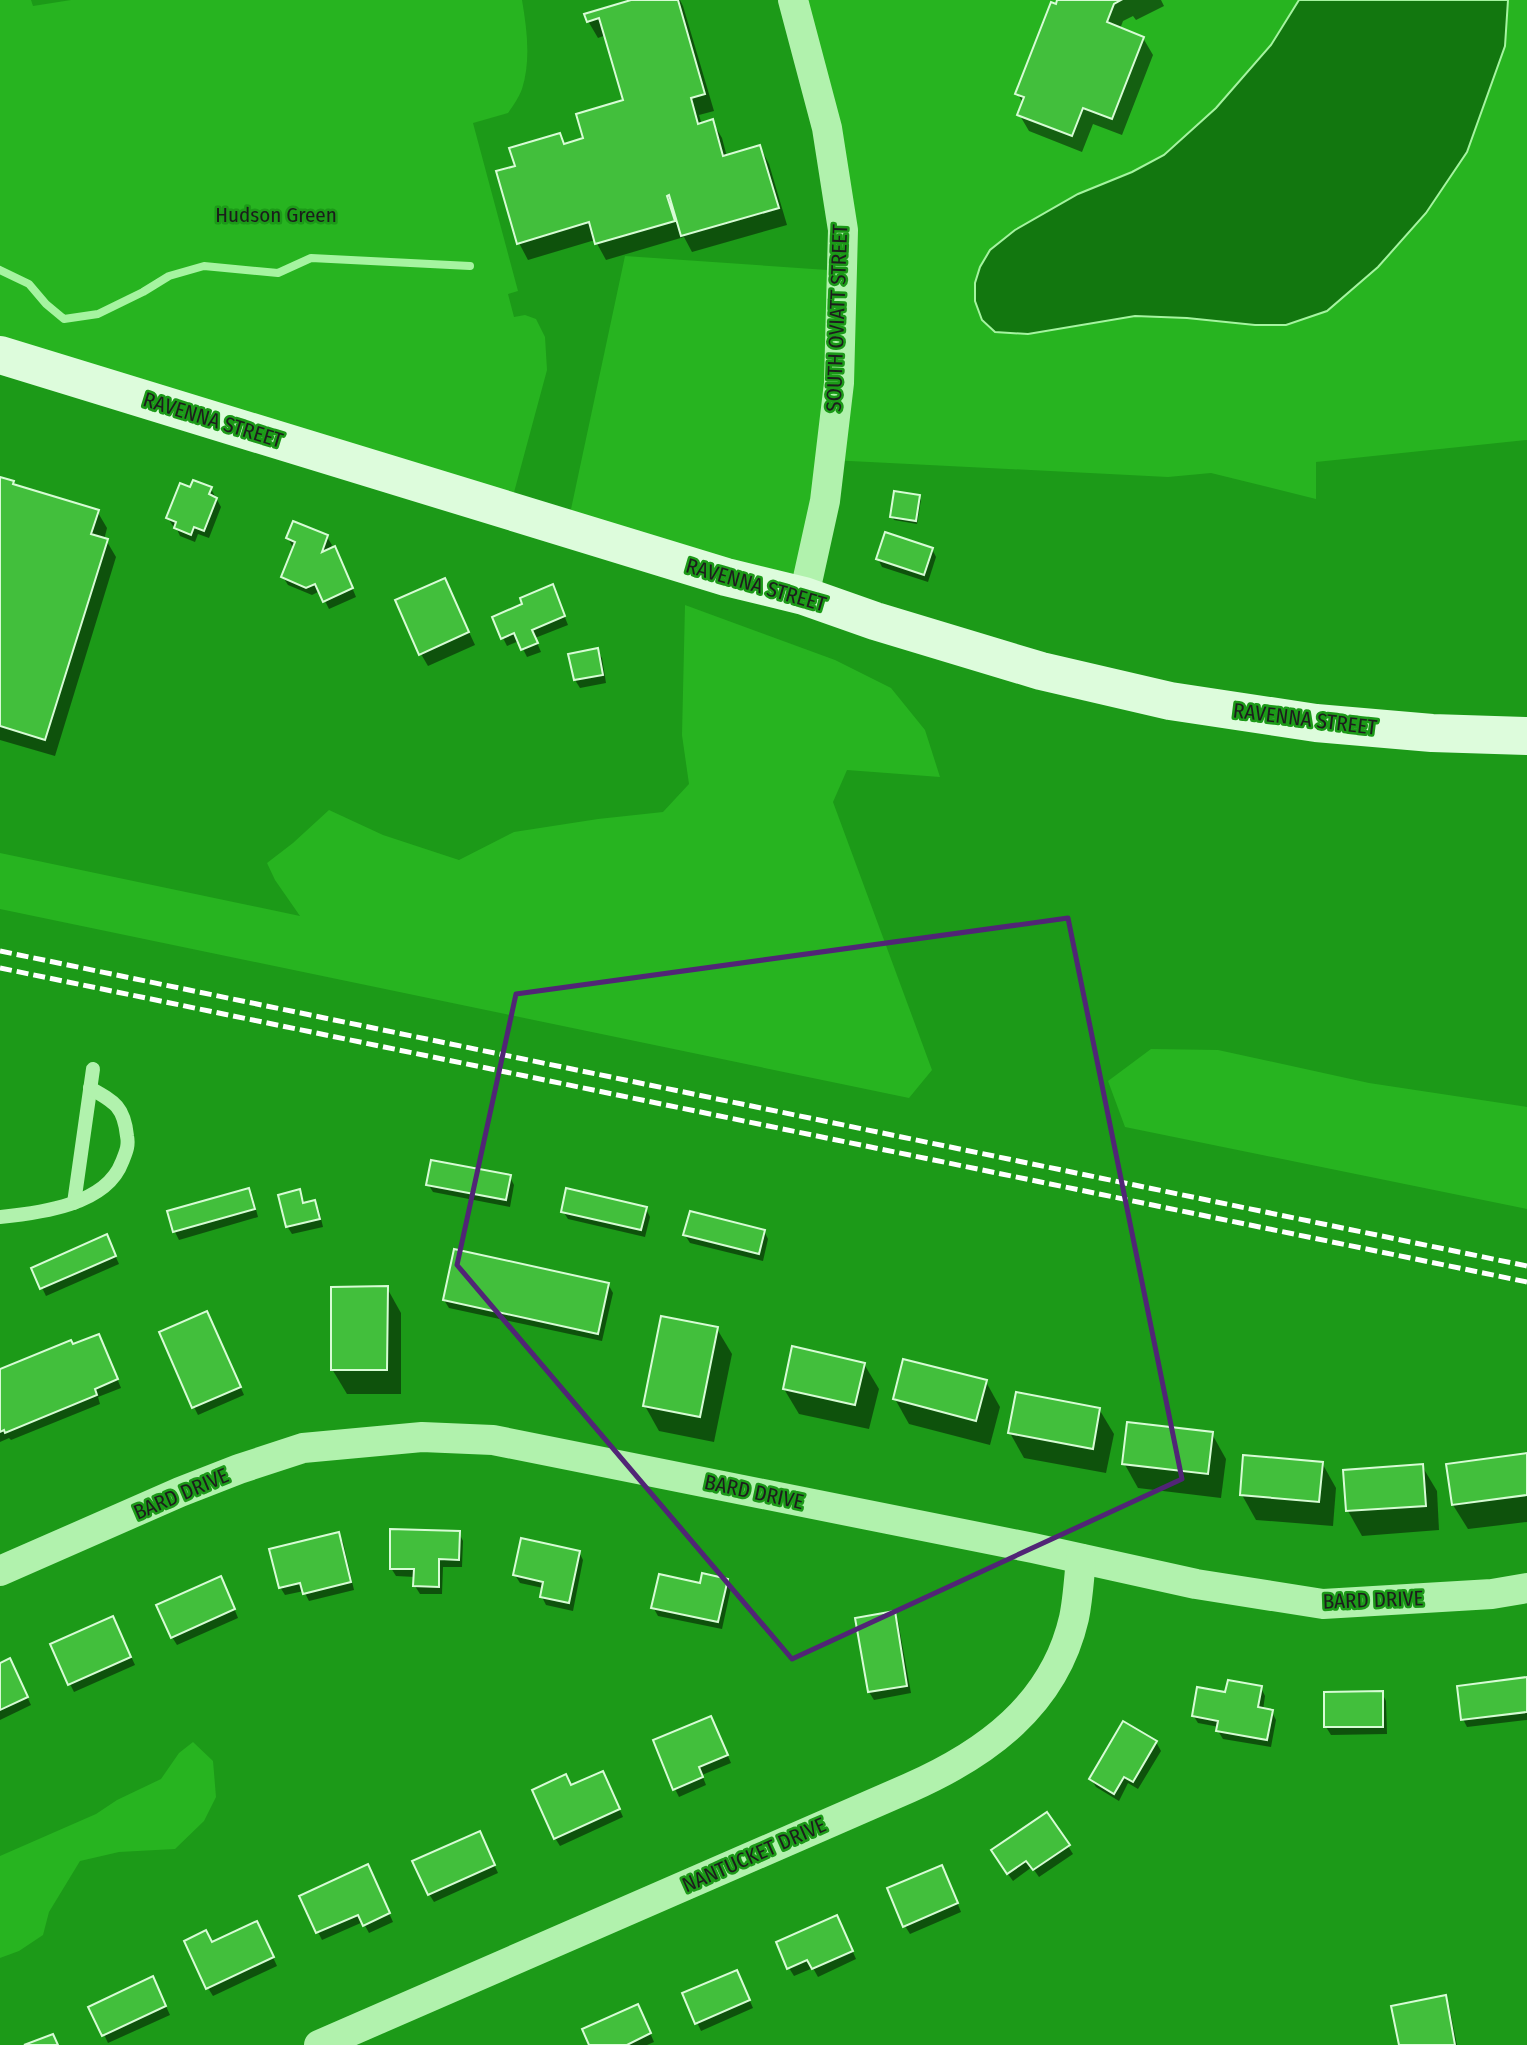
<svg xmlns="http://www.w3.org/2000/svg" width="1527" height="2045" font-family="'Fira Sans Condensed',sans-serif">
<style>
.green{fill:#27b420}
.water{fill:#12770f;stroke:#a5f4a0;stroke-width:2}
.shadow{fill:#0007}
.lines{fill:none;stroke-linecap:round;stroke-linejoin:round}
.stream{stroke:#a5f4a0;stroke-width:8}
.building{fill:#42bf3c;stroke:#d7fcd5;stroke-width:2}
.lane{stroke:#b1f2ad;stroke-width:14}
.street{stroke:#b1f2ad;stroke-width:30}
.secondary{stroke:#ddfcdc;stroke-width:38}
.rail{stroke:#fff;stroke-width:5;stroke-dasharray:12 5;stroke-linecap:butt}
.marked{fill:none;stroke:#512576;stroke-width:5;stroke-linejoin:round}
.labels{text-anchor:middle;stroke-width:5;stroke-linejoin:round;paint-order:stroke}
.park-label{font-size:21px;fill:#1b1d1b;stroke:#1c9a18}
.street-label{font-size:21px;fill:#1d1d1d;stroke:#1c9a18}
</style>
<rect width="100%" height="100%" fill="#1c9a18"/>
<g class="green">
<path d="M0 0H31L33 6 71 0H522C527 30 531 60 522 89 519 97 513 106 508 113L473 123 518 291 508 294 514 317 525 315 536 319 545 337 547 370 509 511 0 355Z"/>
<polygon points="792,0 1527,0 1527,440 1316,462 1316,499 1211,473 1168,477 830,460 804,596 567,528 625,256 842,271"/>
<polygon points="685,605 835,660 891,688 925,730 940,777 847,770 833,802 932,1070 909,1098 0,909 0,853 300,916 275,880 267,863 293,843 329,810 383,835 459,860 514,832 598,819 663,812 689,784 682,735"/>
<polygon points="1151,1049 1218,1050 1369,1083 1527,1107 1527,1209 1125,1127 1108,1081"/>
<polygon points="193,1742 213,1761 216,1797 204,1821 175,1849 119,1852 80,1861 49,1912 43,1935 19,1951 0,1958 0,1856 96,1814 117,1800 161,1779 179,1753"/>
</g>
<polygon class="water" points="1299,0 1508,0 1505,46 1467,152 1426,213 1378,267 1327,311 1286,325 1255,325 1187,318 1135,316 1028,334 995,332 982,320 975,301 975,283 980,267 990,250 1015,230 1078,194 1132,172 1164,155 1216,108 1271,45"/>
<g class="shadow">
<polygon points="638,0 680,0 683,6 714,111 699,115 702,125 712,121 722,138 727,157 760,147 769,164 787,225 692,252 684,237 606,260 595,240 528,260 519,243 517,167 559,135 565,145 585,140 625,101 606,35 598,38 588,21"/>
<polygon points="1059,0 1161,0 1164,6 1136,20 1133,16 1123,21 1120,29 1143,38 1153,55 1122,135 1093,124 1082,152 1029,131 1019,114 1023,103 1017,93"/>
<polygon points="0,479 13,483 15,486 97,511 107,528 104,540 106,540 116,557 55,756 0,740"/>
<polygon points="191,489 211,489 221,507 209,538 198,534 195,542 180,536 176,527 173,526 168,518"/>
<polygon points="919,497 921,500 917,524 894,520 892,516"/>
<polygon points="327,537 332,545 329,550 339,556 356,597 329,609 320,591 312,595 288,585 283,577 295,547 292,546 288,538"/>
<polygon points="932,549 936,557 928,582 882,567 878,559"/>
<polygon points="445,580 475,645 428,666 421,654"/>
<polygon points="556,595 568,625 535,638 541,652 527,657 519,641 507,646 503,638"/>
<polygon points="597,650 602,658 606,683 580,688 575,680"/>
<polygon points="510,1177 514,1185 510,1207 433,1192 428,1184"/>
<polygon points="248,1190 253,1198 258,1217 179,1240 175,1232 169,1212"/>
<polygon points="300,1191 305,1204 315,1202 319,1210 323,1227 292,1234 287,1226"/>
<polygon points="646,1209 650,1217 645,1237 568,1219 563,1211"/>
<polygon points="764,1231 768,1239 763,1261 690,1243 685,1235"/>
<polygon points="110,1244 119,1264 46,1296 33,1269"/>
<polygon points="608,1284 613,1293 602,1341 449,1308 444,1300"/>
<polygon points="387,1288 401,1313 401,1394 347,1394 332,1369"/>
<polygon points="211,1321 244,1395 198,1415 194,1407"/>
<polygon points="717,1329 732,1354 714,1442 659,1431 645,1406"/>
<polygon points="103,1344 121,1388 98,1397 100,1404 11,1440 9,1438 0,1442 0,1371 73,1346"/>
<polygon points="864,1364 879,1389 869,1429 799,1414 784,1389"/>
<polygon points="986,1382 1000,1407 990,1445 909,1424 895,1399"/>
<polygon points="1099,1409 1114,1434 1106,1473 1024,1458 1010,1433"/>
<polygon points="1212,1434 1226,1459 1221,1498 1138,1488 1124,1463"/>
<polygon points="1527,1455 1527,1522 1468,1529 1453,1505"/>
<polygon points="1322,1463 1336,1488 1333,1526 1256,1520 1242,1495"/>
<polygon points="1422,1466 1437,1491 1439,1530 1362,1536 1348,1511"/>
<polygon points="459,1533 463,1541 462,1567 443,1567 442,1594 420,1594 415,1586 415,1577 396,1576 391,1568"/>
<polygon points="338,1534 343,1542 354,1590 309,1601 304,1591 285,1595 280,1587"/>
<polygon points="579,1552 583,1560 573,1611 546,1605 542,1597 543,1588 520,1583 515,1575"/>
<polygon points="727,1580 731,1588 722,1629 658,1616 653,1607"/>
<polygon points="225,1586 238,1618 177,1645 172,1637"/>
<polygon points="894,1613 898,1621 911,1693 874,1700 869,1692"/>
<polygon points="117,1626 135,1665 74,1692 70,1684"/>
<polygon points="0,1665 14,1669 31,1705 0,1720"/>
<polygon points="1527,1679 1527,1720 1467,1727 1463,1719"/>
<polygon points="1261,1688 1265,1696 1263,1710 1272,1712 1276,1720 1271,1747 1223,1739 1218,1731 1219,1727 1198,1723 1193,1715 1227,1695"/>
<polygon points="1382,1693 1386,1701 1387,1734 1331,1735 1326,1727"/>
<polygon points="715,1726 731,1763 702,1775 706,1785 679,1797 675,1789"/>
<polygon points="1156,1742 1161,1751 1138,1789 1128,1783 1119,1801 1096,1787 1091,1779"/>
<polygon points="607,1781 623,1817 560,1846 555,1838 571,1787"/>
<polygon points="483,1841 498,1873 434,1902 429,1894"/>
<polygon points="1068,1846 1073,1854 1039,1877 1032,1867 1013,1881 997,1859"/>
<polygon points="372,1875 393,1922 369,1933 363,1922 322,1940 318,1932"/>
<polygon points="946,1875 961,1912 910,1934 905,1926"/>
<polygon points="841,1925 856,1959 818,1977 813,1968 794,1976 789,1968"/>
<polygon points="261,1931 277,1966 213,1996 208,1988 212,1944"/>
<polygon points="741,1980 753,2008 701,2031 684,1994"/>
<polygon points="157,1987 170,2015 108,2043 91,2007"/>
<polygon points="1445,1997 1449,2005 1457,2045 1400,2045"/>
<polygon points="642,2014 654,2042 647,2045 591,2045"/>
</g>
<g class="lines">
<polyline class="stream" points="0,270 29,284 46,304 64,319 98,314 143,292 169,276 204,266 278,273 311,258 470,266"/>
</g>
<g class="building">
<polygon points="631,0 678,0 705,94 691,98 698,124 713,119 723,156 760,145 779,208 681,236 669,195 667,196 675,221 595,244 589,222 517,244 496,171 515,166 509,148 560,133 564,144 583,138 576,114 623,100 599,18 587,22 584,14"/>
<polygon points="1057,0 1121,0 1114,4 1107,22 1144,37 1112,119 1083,108 1072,136 1017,115 1024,97 1015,94 1051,2 1056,4"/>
<polygon points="0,477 14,481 13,484 99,510 91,534 108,539 45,740 0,726"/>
<polygon points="193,480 212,487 209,494 217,498 204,531 194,527 191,535 174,528 176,522 166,518 180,483 190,487"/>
<polygon points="894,491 920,495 916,521 890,517"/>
<polygon points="293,521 328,535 322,552 335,546 353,588 323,602 315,584 306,588 281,577 295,542 286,538"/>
<polygon points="885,532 933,548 924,575 876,559"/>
<polygon points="445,578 469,632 419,655 395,600"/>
<polygon points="553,584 565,616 532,630 538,643 521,650 514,633 501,639 492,617 522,604 520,598"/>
<polygon points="598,648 603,675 574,680 568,654"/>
<polygon points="431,1160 511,1175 506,1200 426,1185"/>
<polygon points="249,1188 255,1209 173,1232 167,1211"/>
<polygon points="566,1188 647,1207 641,1230 561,1212"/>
<polygon points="300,1189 303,1203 315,1200 320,1219 286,1227 278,1195"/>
<polygon points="690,1211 765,1230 759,1254 683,1235"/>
<polygon points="107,1234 116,1256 40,1289 31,1268"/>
<polygon points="454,1249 609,1283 598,1334 443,1300"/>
<polygon points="388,1286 387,1370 331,1370 331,1287"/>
<polygon points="207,1311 241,1387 192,1408 159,1332"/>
<polygon points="661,1316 718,1327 700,1417 643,1406"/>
<polygon points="99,1334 118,1379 95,1389 97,1395 5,1433 4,1430 0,1432 0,1369 71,1340 73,1344"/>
<polygon points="792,1346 865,1363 855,1405 783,1389"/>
<polygon points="903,1359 987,1380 976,1421 893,1399"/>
<polygon points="1016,1392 1100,1408 1093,1449 1008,1433"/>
<polygon points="1127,1422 1213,1432 1208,1474 1122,1464"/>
<polygon points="1527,1453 1527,1495 1452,1505 1446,1464"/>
<polygon points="1243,1455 1323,1462 1319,1502 1240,1495"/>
<polygon points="1423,1464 1426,1506 1346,1511 1343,1470"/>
<polygon points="390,1529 460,1531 459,1560 439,1559 439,1587 413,1586 414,1569 390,1569"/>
<polygon points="339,1532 351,1582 303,1594 300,1583 279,1588 269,1549"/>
<polygon points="521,1538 580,1551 569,1603 540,1597 543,1582 513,1575"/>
<polygon points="702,1573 728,1579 718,1622 651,1608 659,1574 700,1583"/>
<polygon points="221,1576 235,1609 171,1638 156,1605"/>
<polygon points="895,1611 907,1686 868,1692 855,1618"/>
<polygon points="113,1616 131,1657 68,1685 50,1644"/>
<polygon points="10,1658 28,1697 0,1710 0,1663"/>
<polygon points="1527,1677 1527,1712 1461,1720 1457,1686"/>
<polygon points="1228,1680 1262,1686 1258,1707 1273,1710 1267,1740 1216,1731 1218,1721 1192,1716 1197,1687 1225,1692"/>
<polygon points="1383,1691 1383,1727 1324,1727 1324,1692"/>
<polygon points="711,1716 728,1755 699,1767 703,1777 673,1790 653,1740"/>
<polygon points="1123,1721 1157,1741 1133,1782 1124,1777 1114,1794 1089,1779"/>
<polygon points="603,1771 620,1809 554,1839 532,1790 566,1774 571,1785"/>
<polygon points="1047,1812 1070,1845 1033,1870 1026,1861 1007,1874 991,1850"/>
<polygon points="480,1831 495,1865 428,1895 412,1861"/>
<polygon points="368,1864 390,1913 363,1926 358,1915 316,1933 299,1896"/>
<polygon points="942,1865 958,1903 903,1927 887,1888"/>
<polygon points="837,1915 853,1951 812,1969 807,1960 787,1969 776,1942"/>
<polygon points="257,1921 274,1957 206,1989 184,1941 206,1930 212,1942"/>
<polygon points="737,1970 750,2000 695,2024 682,1993"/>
<polygon points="153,1976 166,2006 102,2036 88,2007"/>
<polygon points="1446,1995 1455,2045 1399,2045 1391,2006"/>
<polygon points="638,2004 651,2033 627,2045 589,2045 582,2029"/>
<polygon points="53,2034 58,2045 24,2045"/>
</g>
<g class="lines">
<g class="lane">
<polyline points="74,1203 93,1069"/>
<path d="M0 1217C40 1213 106 1205 122 1162 126 1152 129 1146 127 1136 124 1107 115 1102 90 1088"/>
</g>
<g class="street">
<polyline points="793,0 827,128 843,230 839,383 825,501 804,596"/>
<polyline points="0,1571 180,1492 239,1469 303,1448 422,1437 493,1440 1033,1548 1196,1584 1323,1604 1492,1594 1527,1588"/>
<path d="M319 2045 909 1788C986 1754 1054 1705 1074 1618 1078 1599 1079 1578 1081 1559"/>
</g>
<polyline class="secondary" points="0,355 726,577 804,596 875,621 1041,671 1170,701 1316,723 1432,733 1527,736"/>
<g class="rail">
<polyline points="0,951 1527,1266"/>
<polyline points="0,968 1527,1282"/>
</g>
</g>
<path class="marked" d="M1068 918 1182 1479 792 1659 457 1265 516 994Z"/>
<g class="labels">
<g class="park-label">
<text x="276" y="222">Hudson Green</text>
</g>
<g class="street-label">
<text transform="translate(837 318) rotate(-88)" y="7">SOUTH OVIATT STREET</text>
<text transform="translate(213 420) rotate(17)" y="7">RAVENNA STREET</text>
<text transform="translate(756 585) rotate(16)" y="7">RAVENNA STREET</text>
<text transform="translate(1305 719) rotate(7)" y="7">RAVENNA STREET</text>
<text transform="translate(754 1492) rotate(12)" y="7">BARD DRIVE</text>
<text transform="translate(181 1494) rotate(-23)" y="7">BARD DRIVE</text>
<text transform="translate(1373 1600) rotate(-2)" y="7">BARD DRIVE</text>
<text transform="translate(754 1855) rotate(-24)" y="7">NANTUCKET DRIVE</text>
</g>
</g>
</svg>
